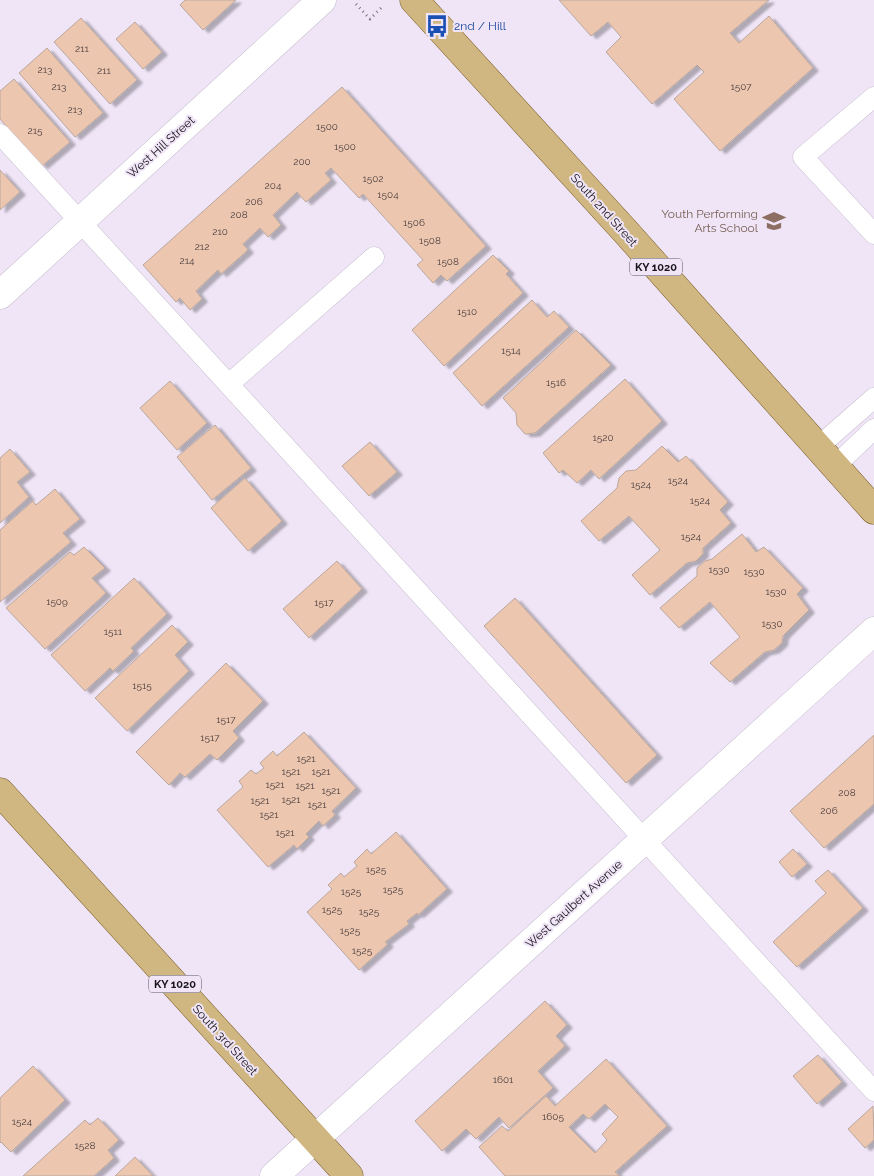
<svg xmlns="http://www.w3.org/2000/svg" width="874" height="1176" font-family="Raleway,sans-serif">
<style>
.building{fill:#edc6b0;stroke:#b9a79d;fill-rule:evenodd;filter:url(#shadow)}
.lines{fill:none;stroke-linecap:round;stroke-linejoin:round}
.lane-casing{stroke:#c7becf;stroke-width:21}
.street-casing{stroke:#c7becf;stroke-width:29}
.secondary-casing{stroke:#c7becf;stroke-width:29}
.primary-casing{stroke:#7a5d26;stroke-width:29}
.path{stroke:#7b7580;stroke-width:3;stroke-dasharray:1 4;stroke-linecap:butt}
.lane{stroke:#fff;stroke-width:20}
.street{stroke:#fff;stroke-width:28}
.secondary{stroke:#fff;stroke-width:28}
.primary{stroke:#d0b681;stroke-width:28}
.labels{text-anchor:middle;stroke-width:4;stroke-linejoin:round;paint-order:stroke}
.number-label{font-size:10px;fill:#4c403f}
.shield{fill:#efe5f7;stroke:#58525c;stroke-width:1}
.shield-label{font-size:11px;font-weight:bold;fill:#171319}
.transit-label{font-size:12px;fill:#164399;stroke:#efe5f7;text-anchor:start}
.street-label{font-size:12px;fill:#171319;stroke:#efe5f7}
.education-label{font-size:12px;fill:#785e54;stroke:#efe5f7;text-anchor:end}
</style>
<defs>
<filter id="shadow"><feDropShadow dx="5.5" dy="3" stdDeviation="1" flood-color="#0004"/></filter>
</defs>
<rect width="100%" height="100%" fill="#efe5f7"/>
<g class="building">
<polygon points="185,0 236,0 203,30 180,5"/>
<polygon points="559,0 769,0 730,33 739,43 769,16 813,68 720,151 674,99 704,72 697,65 652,104 606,52 621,37 608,22 591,36"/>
<polygon points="81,18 137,80 110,104 54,42"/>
<polygon points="135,22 162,52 143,69 116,39"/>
<polygon points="47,48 103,113 75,137 19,73"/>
<polygon points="14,79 70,142 42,166 0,119 0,91"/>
<polygon points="342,87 486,246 447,281 441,275 433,283 417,265 423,260 363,194 359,198 331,168 325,173 331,180 306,202 297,192 273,215 281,225 268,237 260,228 243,244 248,250 221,274 218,270 196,291 202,299 190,310 180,298 176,302 143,265"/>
<polygon points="0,170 20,192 0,210"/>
<polygon points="493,255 509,271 506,274 523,293 444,366 412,330"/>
<polygon points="532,300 547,317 554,311 569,327 482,406 453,373"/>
<polygon points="576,330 611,365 535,433 525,434 517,425 516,413 503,398"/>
<polygon points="625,379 662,421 599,479 591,470 577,483 563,470 559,473 543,453"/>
<polygon points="170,381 207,423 177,450 140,408"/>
<polygon points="215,425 251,468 212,500 177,457"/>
<polygon points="370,442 397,472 369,496 342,466"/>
<polygon points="662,446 678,462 686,456 728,502 720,510 731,523 703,548 703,554 696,561 687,563 650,595 632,575 660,550 629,516 599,541 581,521 617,488 619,478 626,471 636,470"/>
<polygon points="10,449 30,472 17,482 29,497 0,523 0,458"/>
<polygon points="245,478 282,521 248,551 211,508"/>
<polygon points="55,489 80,519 63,533 71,542 0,602 0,530 33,501 36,505"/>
<polygon points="742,534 756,552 764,547 803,588 797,594 809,610 783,636 782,643 774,650 765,652 730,682 710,663 740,637 710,602 679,628 660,608 697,576 697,568 705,561 712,559"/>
<polygon points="84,547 105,568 92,578 106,593 45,649 6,608 70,552 74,555"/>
<polygon points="337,561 362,589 309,638 283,609"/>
<polygon points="134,578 167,614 131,648 134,651 113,671 110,668 85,691 51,655"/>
<polygon points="515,598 657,755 626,783 484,626"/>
<polygon points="172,625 188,642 175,655 189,671 127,731 95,698"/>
<polygon points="226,663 263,701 233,731 239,738 217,760 210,754 185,777 180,773 169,785 136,752"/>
<polygon points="304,732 356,788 332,811 335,815 323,826 319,821 306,834 309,837 297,849 294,845 268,867 217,810 243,787 239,781 251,770 256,774 264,768 260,763 273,751 277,756"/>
<polygon points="874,735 874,804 824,848 790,811"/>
<polygon points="396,832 447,889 418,915 417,913 407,921 409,924 385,942 388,944 359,970 307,912 332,889 328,885 341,873 344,877 357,866 354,862 367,849 371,854"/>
<polygon points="793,849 807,864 792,877 779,862"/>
<polygon points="828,870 863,908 797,967 773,942 826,893 815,881"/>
<polygon points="545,1001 567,1025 556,1036 565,1046 538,1071 553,1088 509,1128 499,1117 476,1139 466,1129 442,1151 415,1121"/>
<polygon points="818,1055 842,1082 817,1104 793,1076"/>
<path d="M606 1059 667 1126 615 1172 620 1176H505L479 1147 502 1126 508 1131 546 1096 555 1106ZM605 1104 618 1117 602 1134 607 1140 595 1153 569 1127 583 1114 589 1119Z"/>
<polygon points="33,1066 65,1100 11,1152 1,1142 0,1143 0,1098"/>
<polygon points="873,1106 874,1140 865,1148 848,1129"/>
<polygon points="98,1118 119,1140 108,1150 114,1158 94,1176 23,1176 85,1120 90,1125"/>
<polygon points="135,1157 153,1176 115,1176"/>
</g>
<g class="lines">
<defs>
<g id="lane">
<polyline points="874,97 803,157 874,234"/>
<polyline points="0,134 874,1091"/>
<polyline points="229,384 374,257"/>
<polyline points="818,447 874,398"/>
<polyline points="835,466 874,429"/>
</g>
<polyline id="street" points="274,1176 874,631"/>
<polyline id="secondary" points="0,295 322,0"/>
<g id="primary">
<polyline points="414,0 625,231 874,510"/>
<polyline points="0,792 349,1176"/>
</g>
</defs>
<use href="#lane" class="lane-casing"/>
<use href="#street" class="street-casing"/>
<use href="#secondary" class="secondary-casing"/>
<use href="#primary" class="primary-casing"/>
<polyline class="path" points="356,4 370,19 381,8"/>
<use href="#lane" class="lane"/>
<use href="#street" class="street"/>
<use href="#secondary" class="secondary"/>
<use href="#primary" class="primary"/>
</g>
<defs>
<symbol id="bus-bare" viewBox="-9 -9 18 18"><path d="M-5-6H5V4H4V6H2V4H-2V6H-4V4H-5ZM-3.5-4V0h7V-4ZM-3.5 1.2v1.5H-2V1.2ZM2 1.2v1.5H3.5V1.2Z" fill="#1a4fb4" stroke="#efe5f7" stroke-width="2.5" paint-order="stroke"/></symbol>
<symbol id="school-bare" viewBox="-9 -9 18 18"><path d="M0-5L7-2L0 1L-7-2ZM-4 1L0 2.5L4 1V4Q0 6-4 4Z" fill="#8d6e63" stroke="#efe5f7" stroke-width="2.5" paint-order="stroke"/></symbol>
</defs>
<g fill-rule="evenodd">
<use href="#bus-bare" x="421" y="10" width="32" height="32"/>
<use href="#school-bare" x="758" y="205" width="32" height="32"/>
</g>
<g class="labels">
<g class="number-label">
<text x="82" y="52">211</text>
<text x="45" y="73">213</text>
<text x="104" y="74">211</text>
<text x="59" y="90">213</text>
<text x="741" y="90">1507</text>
<text x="75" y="113">213</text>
<text x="327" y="130">1500</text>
<text x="35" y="134">215</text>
<text x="345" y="150">1500</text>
<text x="302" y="165">200</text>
<text x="373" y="182">1502</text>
<text x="273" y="189">204</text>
<text x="388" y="198">1504</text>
<text x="254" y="205">206</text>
<text x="239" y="218">208</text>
<text x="414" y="226">1506</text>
<text x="220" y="235">210</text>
<text x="430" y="244">1508</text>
<text x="202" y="250">212</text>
<text x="187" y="264">214</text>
<text x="448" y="265">1508</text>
<text x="467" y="315">1510</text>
<text x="511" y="354">1514</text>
<text x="556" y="386">1516</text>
<text x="603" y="441">1520</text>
<text x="678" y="484">1524</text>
<text x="641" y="488">1524</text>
<text x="700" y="504">1524</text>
<text x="691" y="540">1524</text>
<text x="719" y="573">1530</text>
<text x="754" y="575">1530</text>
<text x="776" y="595">1530</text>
<text x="57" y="605">1509</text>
<text x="324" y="606">1517</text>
<text x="772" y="627">1530</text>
<text x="113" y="635">1511</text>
<text x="142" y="689">1515</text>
<text x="226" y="723">1517</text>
<text x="210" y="741">1517</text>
<text x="306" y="762">1521</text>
<text x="291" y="775">1521</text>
<text x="321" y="775">1521</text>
<text x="275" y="788">1521</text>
<text x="305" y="789">1521</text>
<text x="331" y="794">1521</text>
<text x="847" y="796">208</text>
<text x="291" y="803">1521</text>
<text x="260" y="804">1521</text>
<text x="317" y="808">1521</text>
<text x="829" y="814">206</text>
<text x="269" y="818">1521</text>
<text x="285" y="836">1521</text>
<text x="376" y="873">1525</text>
<text x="393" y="893">1525</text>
<text x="351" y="895">1525</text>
<text x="332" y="913">1525</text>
<text x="369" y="915">1525</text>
<text x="350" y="934">1525</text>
<text x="362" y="954">1525</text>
<text x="503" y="1083">1601</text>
<text x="553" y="1120">1605</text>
<text x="22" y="1125">1524</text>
<text x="85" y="1149">1528</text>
</g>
<g class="shield">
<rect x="630" y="258.5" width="52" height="17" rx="4"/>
<rect x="149" y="975.5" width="52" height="17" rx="4"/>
</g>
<g class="shield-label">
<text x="656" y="271">KY 1020</text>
<text x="175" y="988">KY 1020</text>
</g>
<g class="transit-label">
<text x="454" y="30">2nd / Hill</text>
</g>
<g class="street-label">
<text transform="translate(161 147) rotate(-42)" y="4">West Hill Street</text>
<text transform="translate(604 210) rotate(48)" y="4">South 2nd Street</text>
<text transform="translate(574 904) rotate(-42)" y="4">West Gaulbert Avenue</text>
<text transform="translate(225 1040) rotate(48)" y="4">South 3rd Street</text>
</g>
<g class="education-label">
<text x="758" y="218">Youth Performing<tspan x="758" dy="14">Arts School</tspan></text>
</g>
</g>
</svg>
